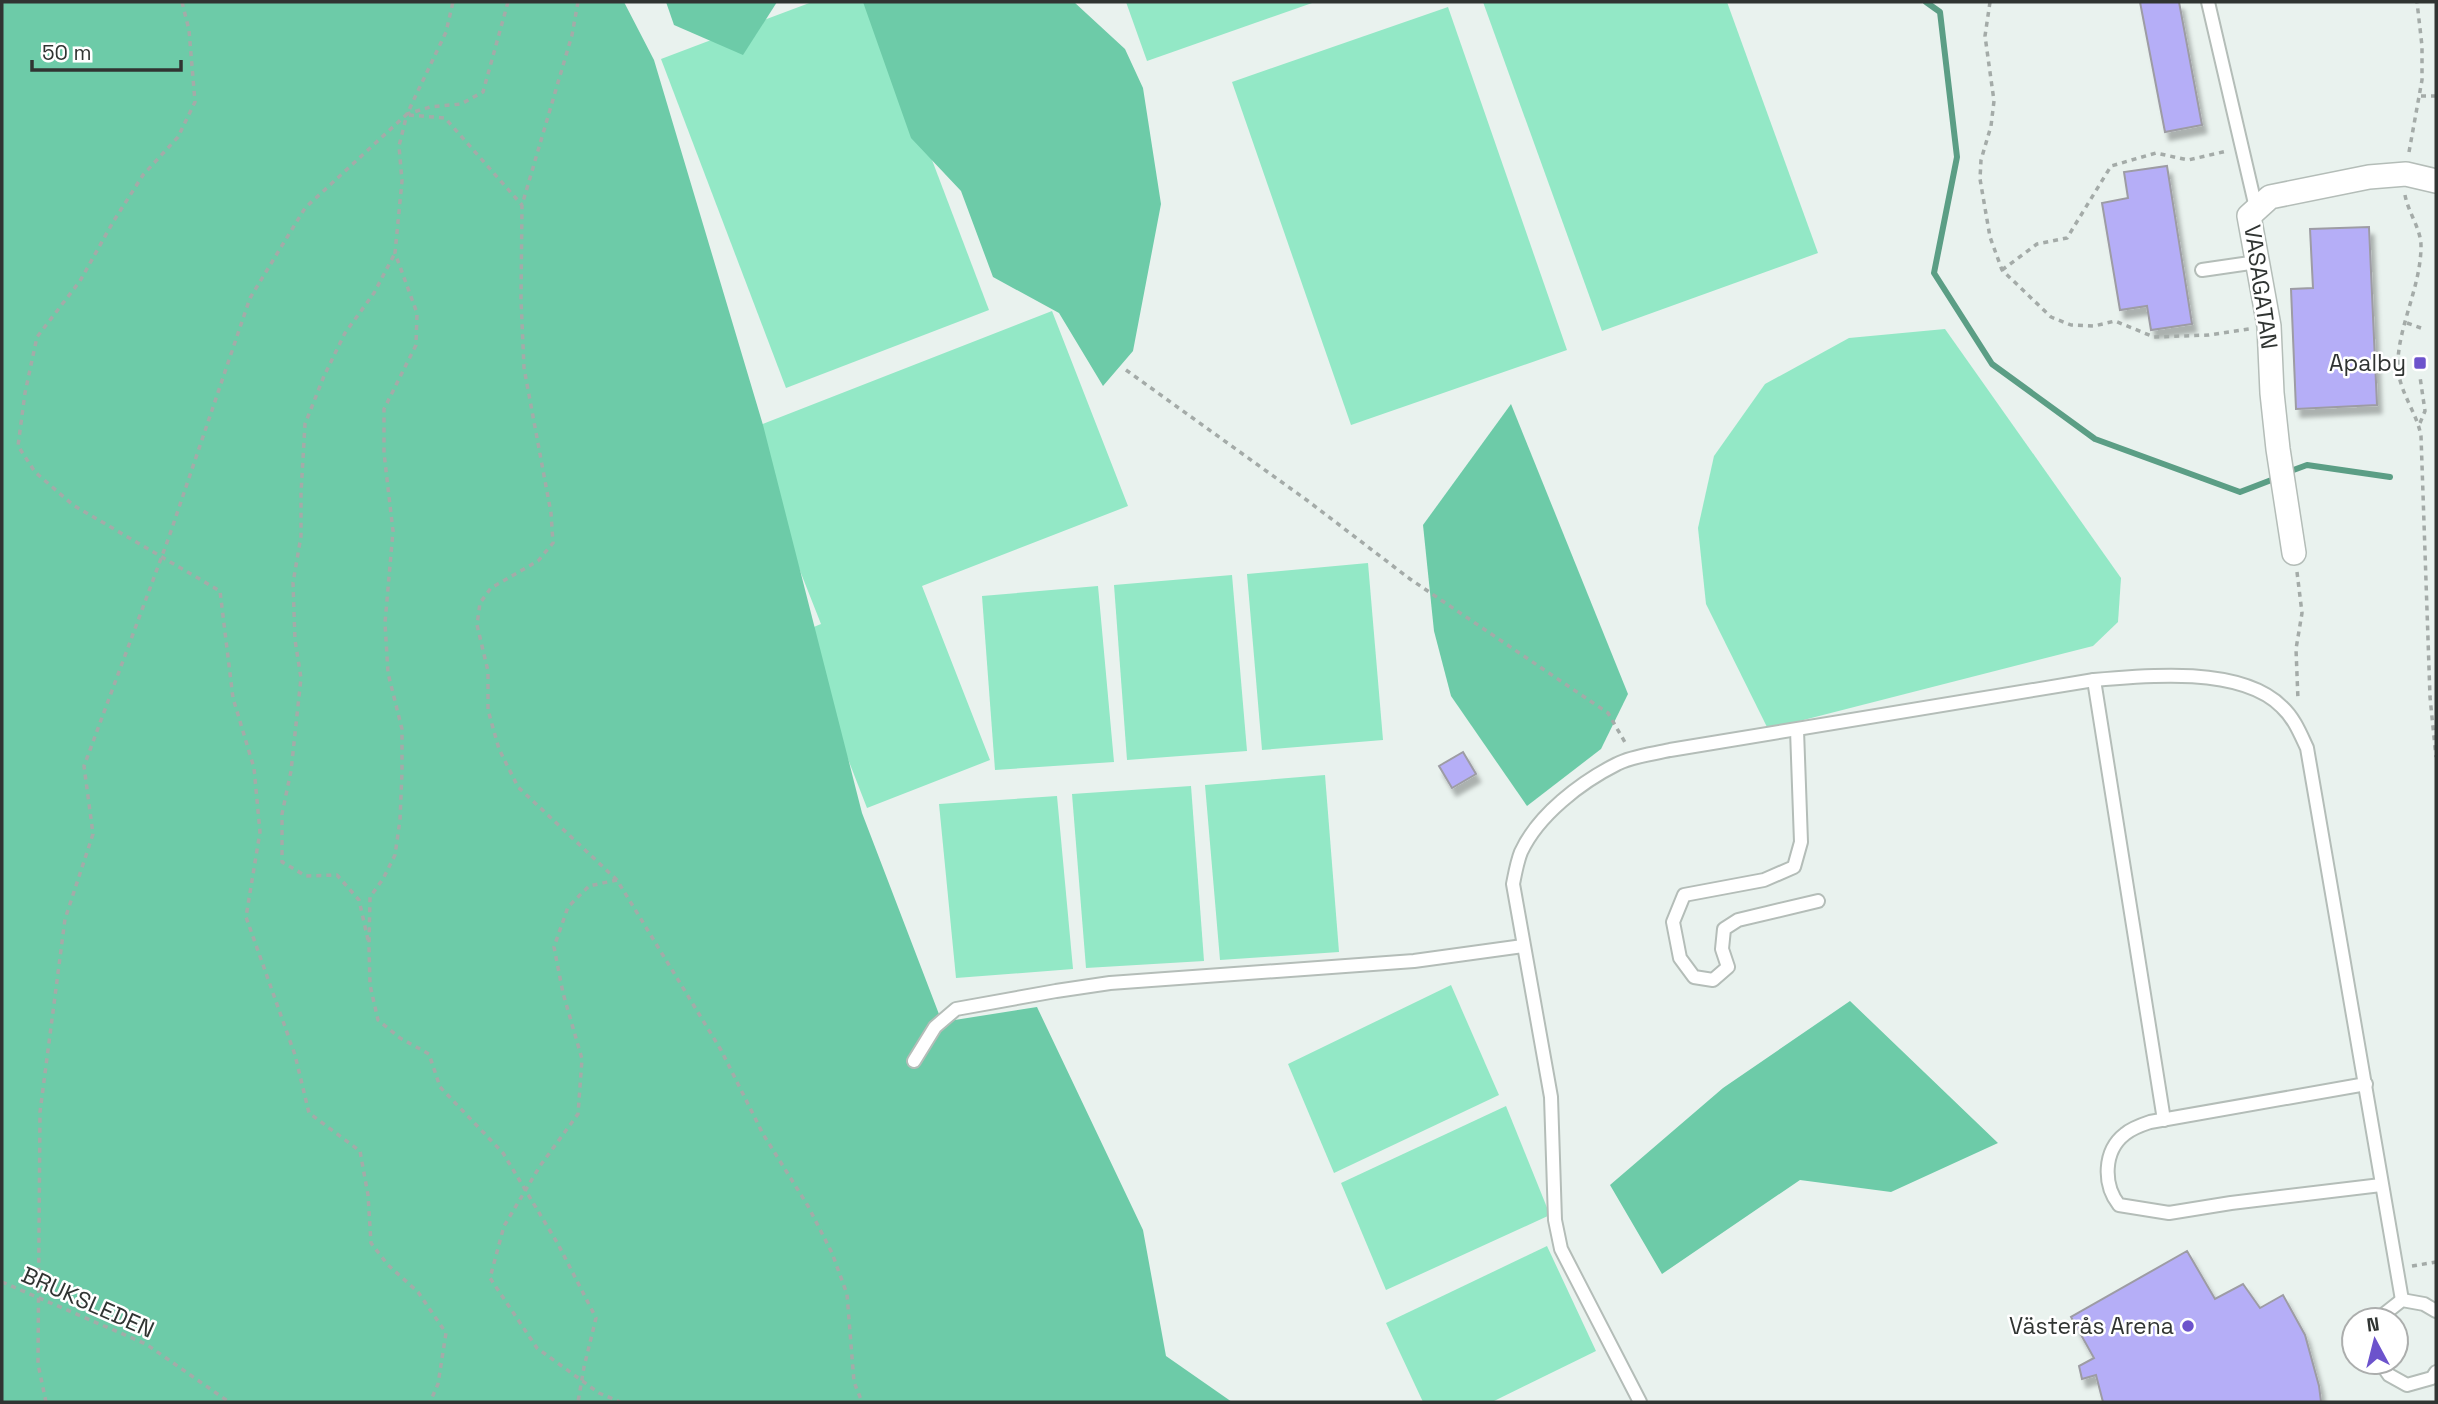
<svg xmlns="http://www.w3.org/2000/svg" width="2438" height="1404" font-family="'Space Grotesk',sans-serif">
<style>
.green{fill:#93e8c6}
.forest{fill:#6dcba8}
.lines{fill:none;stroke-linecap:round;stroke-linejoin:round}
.stream{stroke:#5b9e85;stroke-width:6}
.building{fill:#b5aef7;stroke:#9d9ca4;stroke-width:2;filter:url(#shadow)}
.service-casing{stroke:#b4bdb8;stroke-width:16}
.minor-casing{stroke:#b4bdb8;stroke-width:26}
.path{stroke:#a4aba8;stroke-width:3.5;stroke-dasharray:5 5;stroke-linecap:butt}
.service{stroke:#fff;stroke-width:12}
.minor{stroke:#fff;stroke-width:23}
.poi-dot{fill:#6c53cc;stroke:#fff;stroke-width:2.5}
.labels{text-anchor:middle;stroke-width:5;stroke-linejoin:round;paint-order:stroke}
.street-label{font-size:23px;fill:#303432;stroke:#fff}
.poi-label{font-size:23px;fill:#303432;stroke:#fff;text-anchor:end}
</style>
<defs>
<filter id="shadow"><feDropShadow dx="4.5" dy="8" stdDeviation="2" flood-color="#0004"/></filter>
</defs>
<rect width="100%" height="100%" fill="#e9f2ee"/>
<g class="green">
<polygon points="812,2 872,2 989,310 786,388 661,59"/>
<polygon points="1126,2 1315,2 1147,61"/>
<polygon points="1483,2 1727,2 1818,253 1602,331"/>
<polygon points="1448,7 1567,350 1351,425 1232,82"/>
<polygon points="1052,311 1128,506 922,586 990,760 867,808 799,633 821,624 745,431"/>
<polygon points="1945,329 2121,578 2118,622 2093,646 1768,729 1706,604 1698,528 1714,456 1765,384 1849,338"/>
<polygon points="1368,563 1383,740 1262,750 1247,574"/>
<polygon points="1232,575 1247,751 1127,760 1114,585"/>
<polygon points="1098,586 1114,762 995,770 982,596"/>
<polygon points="1325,775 1339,952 1220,960 1205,785"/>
<polygon points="1191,786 1204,961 1086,968 1072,794"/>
<polygon points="1057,796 1073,969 956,978 939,804"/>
<polygon points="1451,985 1499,1095 1334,1173 1288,1064"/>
<polygon points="1506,1106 1550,1215 1386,1290 1341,1183"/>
<polygon points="1547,1246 1596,1351 1492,1402 1423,1402 1386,1323"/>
</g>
<g class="forest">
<polygon points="2,2 624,2 654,60 763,425 862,813 942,1022 1037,1007 1143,1230 1166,1356 1232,1402 2,1402"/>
<polygon points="666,2 777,2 743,55 674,25"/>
<polygon points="863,2 1074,2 1125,49 1143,88 1161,204 1133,351 1103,386 1059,313 993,277 961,191 911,138"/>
<polygon points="1511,404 1628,694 1601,749 1527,806 1451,696 1434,631 1423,525"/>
<polygon points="1850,1001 1998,1143 1891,1192 1800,1180 1662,1274 1610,1185 1723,1088"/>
</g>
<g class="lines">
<g class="stream">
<polyline points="1926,2 1940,12 1957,157 1934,273 1992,364 2095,439 2240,492 2274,479"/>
<polyline points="2288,472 2307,465 2390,477"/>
</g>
</g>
<g class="building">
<polygon points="2140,2 2179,2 2202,125 2165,132"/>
<polygon points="2167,166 2192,324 2151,330 2147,306 2120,310 2102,203 2128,198 2124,172"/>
<polygon points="2369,227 2377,405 2296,409 2291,289 2313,288 2310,229"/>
<polygon points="1463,752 1476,774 1452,788 1439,766"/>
<polygon points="2187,1251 2215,1299 2243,1284 2260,1308 2283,1295 2305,1335 2319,1386 2321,1402 2103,1402 2096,1375 2082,1379 2079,1366 2094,1358 2071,1317"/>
</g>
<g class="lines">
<defs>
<g id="service">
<polyline points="2208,2 2256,208"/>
<polyline points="2202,270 2257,262"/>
<polyline points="2094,680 2164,1120"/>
<polyline points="1797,730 1801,842 1794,867 1764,880 1684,895 1673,922 1680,958 1694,977 1713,980 1728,967 1722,949 1724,929 1738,920 1818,901"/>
<polyline points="914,1061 935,1027 956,1009 1056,991 1110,983 1414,961 1523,946"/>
<path d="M2366 1084 2150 1122C2141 1125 2132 1128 2125 1134 2103 1151 2103 1185 2119 1205L2169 1213 2231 1203 2381 1185"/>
<polyline points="2380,1320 2383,1315 2402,1300 2424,1304 2436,1311"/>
<polyline points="2380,1362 2389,1375 2407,1385 2432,1378 2436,1372"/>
<path d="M1640 1402 1561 1249 1555 1220 1551 1097 1513 884C1515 874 1517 862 1521 852 1538 815 1581 782 1617 764 1632 756 1653 754 1670 750L2094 680C2146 675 2242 666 2282 707 2294 718 2300 733 2307 748L2402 1300"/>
</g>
<polyline id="minor" points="2294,553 2278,449 2272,393 2269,326 2249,216 2270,197 2369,177 2406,174 2436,181"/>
</defs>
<use href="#service" class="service-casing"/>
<use href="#minor" class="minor-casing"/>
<g class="path">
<polyline points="182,2 189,30 195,102 178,137 143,175 113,222 80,281 37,337 25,393 18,446 35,472 73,505 220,591 233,698 254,768 260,832 246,917 295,1055 309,1113 360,1151 368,1195 371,1243 388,1265 418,1292 446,1333 438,1384 430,1402"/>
<polyline points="508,2 483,92 461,104 430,107 407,114 399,146 402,181 395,253 417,313 416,345 384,409 384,453 393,531 385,623 388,673 402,729 402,772 400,820 395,855 383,879 370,897 369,946 370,985 378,1020 400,1038 429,1054 440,1087 503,1153 558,1244 596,1318 584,1367 578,1402"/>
<polyline points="578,2 572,35 522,205 521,299 524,368 551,513 553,543 538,561 491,588 480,603 477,625 488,671 488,710 499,749 518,787 617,880 721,1050 763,1134 808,1206 832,1253 847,1294 854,1382 862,1402"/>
<polyline points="1990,2 1985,36 1994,101 1991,126 1981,160 1980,179 1990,237 2002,270 2051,317 2071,325 2094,326 2115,321 2154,337 2209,335 2249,329"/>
<polyline points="2421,96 2436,96"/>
<polyline points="409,115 445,118 522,205"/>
<polyline points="2409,152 2422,80 2422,46 2417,2"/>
<path d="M2405 195C2408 212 2421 229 2421 246 2421 288 2396 330 2398 369 2400 393 2417 413 2421 436L2430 697 2436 757"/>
<polyline points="2002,270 2037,244 2067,238 2111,166 2156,153 2188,160 2227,151"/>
<polyline points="2407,323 2421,328"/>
<polyline points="1126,370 1308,501 1410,579 1608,713 1626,744"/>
<polyline points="2420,423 2425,411 2420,377"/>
<polyline points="2297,572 2302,613 2296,649 2298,700"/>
<polyline points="617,880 589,886 568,907 554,947 563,993 582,1059 578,1114 540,1166 504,1226 490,1278 537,1348 599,1393 620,1402"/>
<polyline points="368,940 359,900 337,875 306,876 282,862 282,814 291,771 301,678 295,640 293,583 301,536 301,493 305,424 324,376 345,333 374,293 395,253"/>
<polyline points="2412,1266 2436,1262"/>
<polyline points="2,1282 146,1344 229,1402"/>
<polyline points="46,1402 38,1364 40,1112 65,919 93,834 84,766 169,537 250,298 305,208 407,114 446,32 453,2"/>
</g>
<use href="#service" class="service"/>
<use href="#minor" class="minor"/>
</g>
<g class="poi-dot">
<rect x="2413" y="356" width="14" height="14" rx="3.5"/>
<circle cx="2188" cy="1326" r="7"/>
</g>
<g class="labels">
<g class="street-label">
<text transform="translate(2261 287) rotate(82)" y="8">VASAGATAN</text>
<text transform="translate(88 1302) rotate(24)" y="8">BRUKSLEDEN</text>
</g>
<g class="poi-label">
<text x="2406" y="371">Apalby</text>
<text x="2174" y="1334">Västerås Arena</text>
</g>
</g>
<rect width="2438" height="1404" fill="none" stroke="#303432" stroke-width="7"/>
<g transform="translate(2375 1341) rotate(353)"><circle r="33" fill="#ffffff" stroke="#acaead" stroke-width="2"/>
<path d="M0-5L12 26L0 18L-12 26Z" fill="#6c53cc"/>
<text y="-10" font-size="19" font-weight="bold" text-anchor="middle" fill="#303432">N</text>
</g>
<path d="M32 60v10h149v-10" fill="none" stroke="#303432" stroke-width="3.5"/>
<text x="42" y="60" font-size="21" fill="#303432" stroke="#ffffff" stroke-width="5" paint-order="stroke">50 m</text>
</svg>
